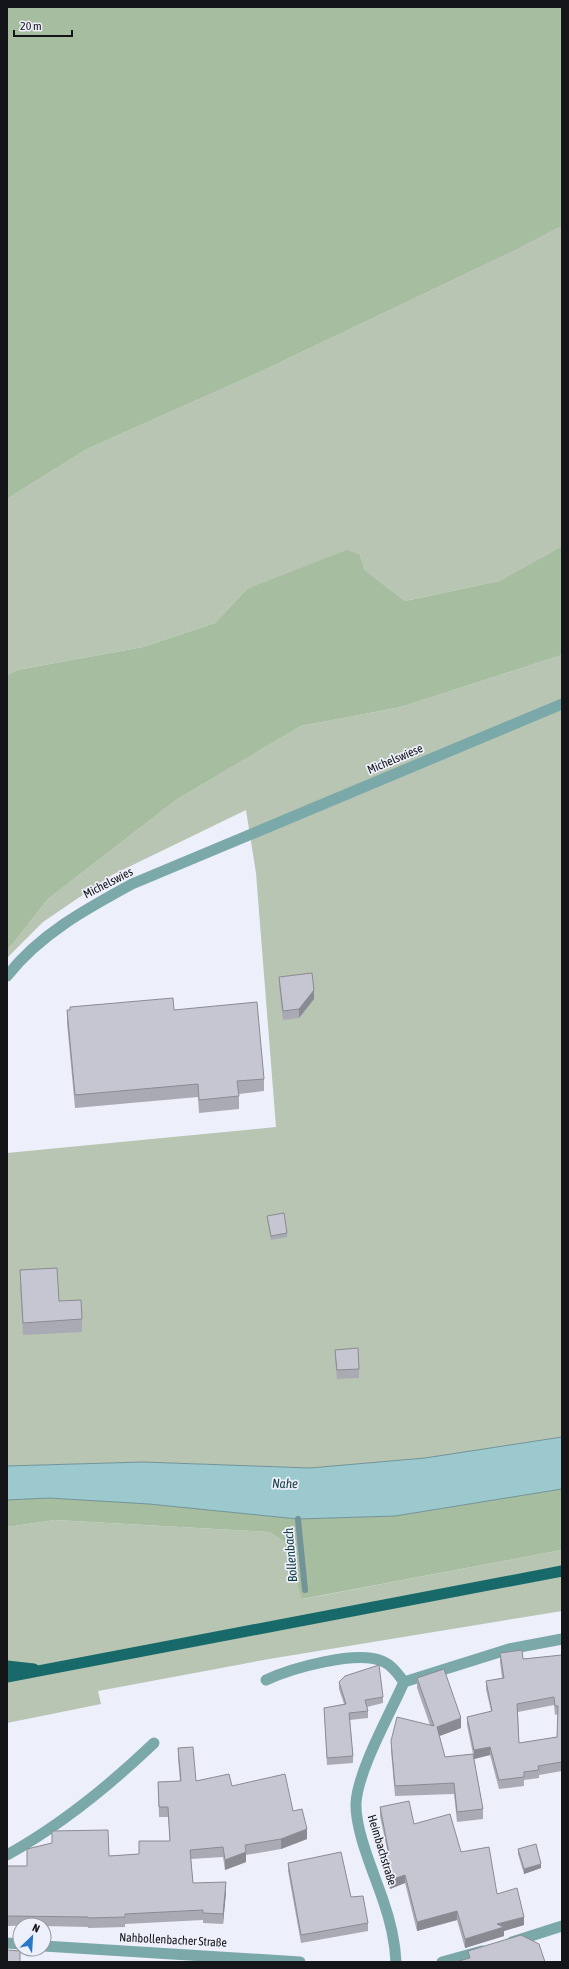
<svg xmlns="http://www.w3.org/2000/svg" width="569" height="1969" font-family="'Asap Condensed',sans-serif">
<style>
.green{fill:#b7c5b2}
.forest{fill:#a7bd9f}
.water{fill:#9bc9cd;stroke:#729397}
.lines{fill:none;stroke-linecap:round;stroke-linejoin:round}
.stream{stroke:#729397;stroke-width:6}
.minor{stroke:#7ba8a9;stroke-width:11}
.tertiary{stroke:#7ba8a9;stroke-width:11}
.primary{stroke:#18696a;stroke-width:11}
.wall{fill:#a9aab4;fill-rule:evenodd}
.shaded-wall{fill:#8a8b92}
.building{fill:#c5c6d1;stroke:#8a8b92;fill-rule:evenodd}
.labels{text-anchor:middle;stroke-width:3.5;stroke-linejoin:round;paint-order:stroke}
.street-label{font-size:12px;fill:#141519;stroke:#edeffa}
.water-label{font-size:13px;font-style:italic;fill:#133e42;stroke:#edeffa}
</style>
<rect width="100%" height="100%" fill="#edeffa"/>
<g class="green">
<polygon points="562,226 562,546 499,581 405,601 365,570 360,555 247,589 215,623 143,647 17,670 7,675 7,499 87,449 262,371 518,249"/>
<polygon points="562,655 562,1437 425,1458 310,1468 143,1462 7,1466 7,1153 276,1127 256,873 246,810 112,875 43,922 7,958 7,951 48,899 176,800 301,726 401,707"/>
<polygon points="55,1520 269,1532 283,1541 291,1567 303,1599 562,1550 562,1611 269,1659 98,1691 101,1704 7,1723 7,1527"/>
</g>
<g class="forest">
<polygon points="7,7 562,7 562,226 518,249 262,371 87,449 7,499"/>
<polygon points="562,546 562,655 401,707 301,726 176,800 48,899 7,951 7,675 17,670 143,647 215,623 247,589 347,550 360,555 365,570 405,601 499,581"/>
<polygon points="562,1489 562,1550 302,1599 283,1541 269,1532 55,1520 7,1527 7,1500 49,1498 149,1504 298,1519 395,1516"/>
</g>
<polygon class="water" points="562,1437 562,1489 395,1516 298,1519 149,1504 49,1498 7,1500 7,1466 143,1462 310,1468 425,1458"/>
<g class="lines">
<polyline class="stream" points="298,1519 305,1590"/>
<g class="minor">
<path d="M266 1680C292 1668 356 1650 382 1661 392 1665 398 1674 404 1682"/>
<path d="M7 1855C61 1825 109 1786 154 1743"/>
<polyline points="512,1942 562,1926"/>
<path d="M396 1962C395 1940 390 1920 383 1900 374 1873 355 1831 356 1803 358 1770 390 1714 404 1682L509 1649 562 1639"/>
<polyline points="442,1962 482,1951"/>
</g>
<g class="tertiary">
<path d="M7 976C40 934 86 909 132 884L562 704"/>
<polyline points="7,1943 20,1944"/>
<polyline points="44,1946 300,1962"/>
</g>
<g class="primary">
<polyline points="7,1666 34,1669"/>
<polyline points="7,1677 562,1571"/>
</g>
</g>
<g class="wall">
<polygon points="279,977 314,999 299,1018 283,1020 279,986"/>
<polygon points="67,1010 174,1010 264,1079 264,1091 239,1094 239,1109 199,1113 198,1097 75,1108 67,1023"/>
<polygon points="267,1216 287,1233 287,1237 271,1240 267,1220"/>
<polygon points="20,1270 82,1319 82,1332 23,1335 20,1283"/>
<polygon points="335,1350 359,1369 359,1378 337,1379 335,1359"/>
<path d="M500 1653 523 1659 562 1655V1771L539 1775V1778L524 1780V1786L499 1789 490 1755 474 1759 483 1809V1819L457 1822 454 1794 395 1796 391 1751V1741L430 1725 417 1688V1678L461 1728 439 1736 445 1757 473 1754 467 1725V1717L491 1711 486 1689V1681L502 1678 500 1662ZM554 1705 555 1715 558 1714 557 1737 519 1743 518 1712Z"/>
<polygon points="339,1682 383,1697 383,1703 367,1707 368,1711 368,1718 350,1720 353,1756 353,1763 327,1765 324,1708 344,1704 339,1689"/>
<polygon points="178,1748 196,1781 232,1786 293,1811 307,1839 281,1849 246,1855 246,1862 225,1870 223,1857 191,1859 193,1883 226,1892 223,1924 203,1923 203,1920 125,1924 125,1927 88,1928 88,1927 44,1926 44,1925 7,1926 7,1866 27,1866 27,1849 52,1843 52,1831 109,1856 139,1854 170,1841 168,1817 159,1817 158,1782 180,1781 178,1758"/>
<polygon points="380,1807 414,1824 461,1852 524,1925 504,1931 504,1936 465,1948 457,1920 417,1931 405,1883 390,1889 382,1864 382,1856 388,1854 380,1816"/>
<polygon points="518,1849 541,1868 524,1874 518,1854"/>
<polygon points="288,1863 351,1897 368,1923 368,1931 301,1943 288,1871"/>
</g>
<g class="shaded-wall">
<polygon points="314,990 314,999 299,1018 299,1009"/>
<polygon points="461,1718 461,1728 437,1737 437,1727"/>
<polygon points="490,1747 490,1755 474,1759 474,1750"/>
<polygon points="307,1829 307,1839 281,1849 281,1839"/>
<polygon points="246,1852 246,1862 225,1870 225,1860"/>
<polygon points="541,1864 541,1868 524,1874 524,1869"/>
<polygon points="405,1875 405,1883 390,1889 390,1880"/>
<polygon points="226,1882 226,1892 223,1924 223,1914"/>
<polygon points="457,1911 457,1920 417,1931 417,1922"/>
<polygon points="524,1917 524,1925 504,1931 504,1936 465,1948 465,1939 497,1924"/>
</g>
<g class="building">
<polygon points="312,973 314,990 299,1009 283,1011 279,977"/>
<polygon points="173,998 174,1010 257,1002 264,1079 237,1081 239,1096 199,1100 198,1084 75,1095 67,1010 70,1010 70,1007"/>
<polygon points="284,1213 287,1233 271,1236 267,1216"/>
<polygon points="57,1268 59,1301 81,1300 82,1319 23,1323 20,1270"/>
<polygon points="358,1348 359,1369 337,1370 335,1350"/>
<path d="M522 1650 523 1659 562 1655V1762L538 1766 539 1770 524 1772V1777L499 1780 490 1747 474 1750 467 1717 492 1711 486 1681 504 1678 500 1653ZM554 1697 555 1706H558L557 1737 519 1743 517 1704Z"/>
<polygon points="379,1665 383,1697 365,1700 368,1711 349,1713 353,1756 327,1758 324,1708 346,1704 339,1682 345,1676"/>
<polygon points="444,1669 461,1718 437,1727 445,1757 473,1754 483,1809 457,1812 454,1783 395,1786 391,1741 397,1717 434,1726 417,1678"/>
<polygon points="193,1747 196,1781 229,1774 232,1786 285,1774 293,1811 302,1809 307,1829 281,1839 245,1845 246,1852 225,1860 223,1847 190,1850 193,1883 226,1882 223,1914 203,1913 203,1910 125,1914 125,1917 88,1918 88,1917 7,1916 7,1866 27,1866 27,1849 52,1843 52,1831 108,1830 109,1856 139,1854 139,1841 170,1841 168,1807 159,1807 158,1782 181,1781 178,1748"/>
<polygon points="409,1801 414,1824 450,1814 461,1852 489,1847 497,1894 517,1888 524,1917 497,1924 504,1927 465,1939 457,1911 417,1922 405,1875 390,1880 382,1856 389,1853 380,1807"/>
<polygon points="536,1844 541,1864 524,1869 518,1849"/>
<polygon points="341,1852 351,1897 363,1896 368,1923 301,1935 288,1863"/>
<polygon points="521,1935 539,1944 545,1962 455,1962 470,1958 468,1951"/>
<polygon points="7,1950 20,1951 20,1962 7,1962"/>
</g>
<g class="labels">
<g class="street-label">
<text transform="translate(395 759) rotate(-23)" y="4">Michelswiese</text>
<text transform="translate(108 883) rotate(-27)" y="4">Michelswies</text>
<text transform="translate(382 1850) rotate(73)" y="4">Heimbachstraße</text>
<text transform="translate(173 1940) rotate(3)" y="4">Nahbollenbacher Straße</text>
</g>
<g class="water-label">
<text transform="translate(285 1483) rotate(1)" y="5">Nahe</text>
<text transform="translate(290 1555) rotate(-95)" y="5">Bollenbach</text>
</g>
</g>
<rect width="569" height="1969" fill="none" stroke="#141519" stroke-width="16"/>
<g transform="translate(32 1937) rotate(25)"><circle r="19" fill="#edeffa" stroke="#9698a0"/>
<path d="M0-3L7 15L0 10L-7 15Z" fill="#2977c7"/>
<text y="-6" font-size="11" font-weight="bold" text-anchor="middle" fill="#141519">N</text>
</g>
<path d="M14 30v6h58v-6" fill="none" stroke="#141519" stroke-width="2"/>
<text x="20" y="30" font-size="12" fill="#141519" stroke="#edeffa" stroke-width="3" paint-order="stroke">20 m</text>
</svg>
